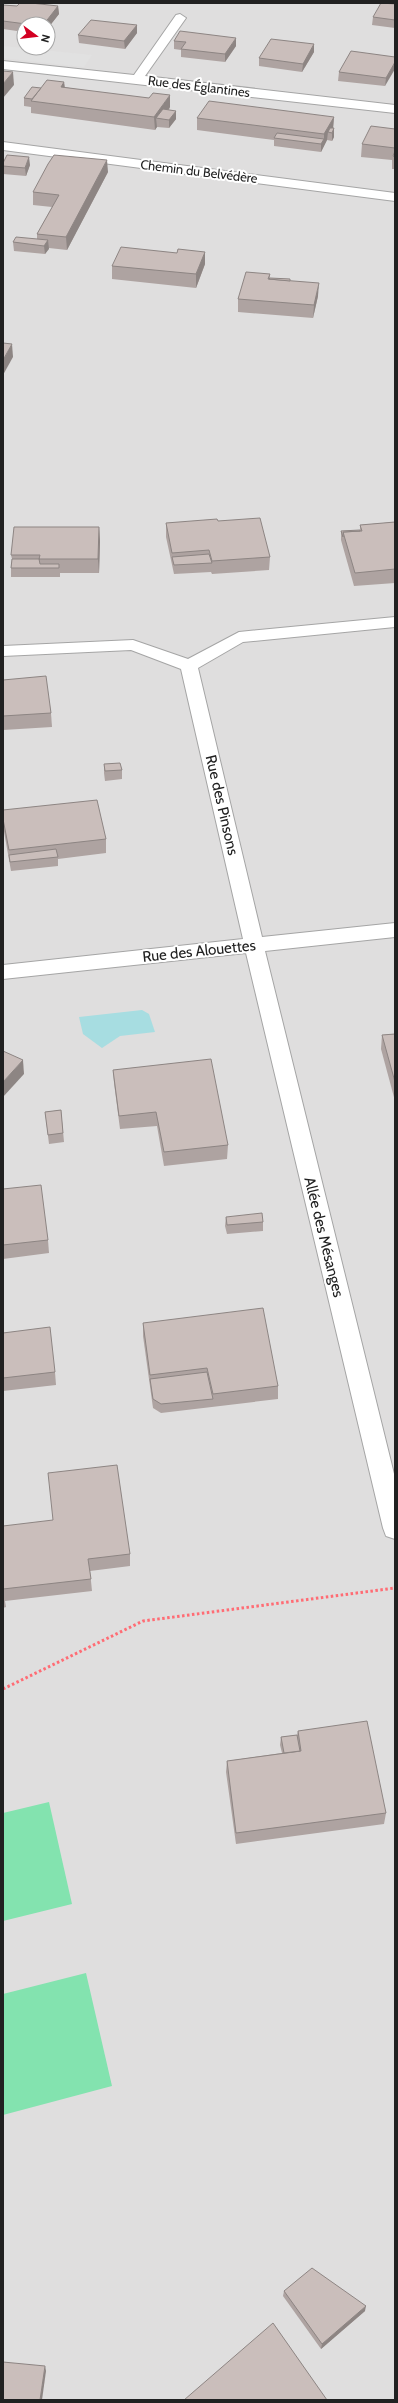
<svg xmlns="http://www.w3.org/2000/svg" width="398" height="2403" font-family="Cabin,sans-serif">
<style>
.residential{fill:#dfdede;fill-rule:evenodd}
.pitch{fill:#83e3af}
.parking{fill:#e1e1e1}
.water{fill:#a7dde1}
.lines{fill:none;stroke-linecap:round;stroke-linejoin:round}
.minor-casing{stroke:#a5a5a5;stroke-width:2}
.path{stroke:#ff6c74;stroke-width:3;stroke-dasharray:2.5 2.5;stroke-linecap:butt}
.minor{fill:#fff;fill-rule:evenodd}
.wall{fill:#aea3a1}
.shaded-wall{fill:#8d8583}
.building{fill:#cabebb;stroke:#8d8583}
.labels{text-anchor:middle;stroke-width:4;stroke-linejoin:round;paint-order:stroke}
.far-street-label{font-size:13px;fill:#212121;stroke:#fff}
.street-label{font-size:15px;fill:#212121;stroke:#fff}
</style>
<rect width="100%" height="100%" fill="#f2ede8"/>
<path class="residential" d="M3 3H395V2400H3ZM24 24H48V48H24Z"/>
<g class="pitch">
<polygon points="49,1802 72,1904 3,1921 3,1813"/>
<polygon points="86,1973 112,2086 3,2115 3,1994"/>
</g>
<polygon class="parking" points="3,46 92,55 84,67 3,58"/>
<polygon class="water" points="142,1010 149,1014 155,1032 120,1036 102,1048 83,1034 79,1017"/>
<g class="lines">
<defs>
<g id="minor">
<polygon points="180,14 186,18 145,76 395,105 395,113 3,69 3,61 134,75 176,15"/>
<polygon points="3,142 395,193 395,201 3,150"/>
<polygon points="395,617 395,627 243,642 198,668 262,937 395,923 395,937 265,951 395,1478 395,1539 386,1536 383,1528 246,953 3,979 3,965 243,939 181,669 131,650 3,656 3,646 133,640 188,659 239,632"/>
</g>
</defs>
<use href="#minor" class="minor-casing"/>
<polyline class="path" points="3,1689 143,1621 395,1588"/>
<use href="#minor" class="minor"/>
</g>
<g class="wall">
<polygon points="395,4 395,28 372,25 373,17"/>
<polygon points="3,5 17,6 58,6 59,14 48,28 48,24 24,24 24,32 3,29"/>
<polygon points="137,25 137,33 125,49 79,43 78,35"/>
<polygon points="174,41 236,46 225,62 181,57 181,50 174,49"/>
<polygon points="314,44 314,52 302,72 259,66 259,58"/>
<polygon points="395,57 385,86 338,81 339,72"/>
<polygon points="64,82 65,87 170,107 169,110 176,111 176,119 169,128 157,127 155,130 31,113 31,107 24,106 24,98 41,88"/>
<polygon points="334,117 333,128 334,128 334,137 332,141 327,140 321,152 274,146 274,140 197,130 197,118"/>
<polygon points="395,129 395,169 392,169 392,160 361,157 362,144"/>
<polygon points="3,163 30,165 26,176 3,174"/>
<polygon points="108,172 67,250 49,248 45,254 14,251 13,242 37,239 37,234 52,207 33,205 33,192"/>
<polygon points="205,252 205,264 196,288 112,279 112,266 177,253"/>
<polygon points="270,274 270,278 290,279 290,281 318,296 313,318 238,312 238,299"/>
<polygon points="218,521 270,557 269,570 212,574 211,572 174,574 166,537 166,523"/>
<polygon points="395,522 395,583 354,586 341,540 341,531 360,530 360,525"/>
<polygon points="99,527 100,541 99,573 60,573 60,577 11,577 11,568 12,559 11,555"/>
<polygon points="3,680 51,713 52,727 3,730"/>
<polygon points="104,764 122,770 122,779 105,781 104,773"/>
<polygon points="3,810 106,839 106,853 58,859 58,866 11,871 3,826"/>
<polygon points="395,1034 395,1101 381,1049 382,1035"/>
<polygon points="113,1070 228,1145 227,1159 164,1166 157,1126 120,1129 114,1083"/>
<polygon points="61,1110 64,1142 49,1144 45,1112"/>
<polygon points="3,1189 48,1240 49,1253 3,1259"/>
<polygon points="226,1217 263,1222 263,1231 227,1234 225,1226"/>
<polygon points="143,1323 278,1386 278,1399 161,1413 153,1408 143,1336"/>
<polygon points="3,1333 55,1372 56,1385 3,1391"/>
<polygon points="3,1526 130,1554 130,1566 90,1571 92,1591 5,1601 6,1607 3,1608"/>
<polygon points="298,1731 386,1813 384,1824 236,1844 226,1772 227,1761 282,1753 280,1745 281,1737 297,1735"/>
<polygon points="284,2291 365,2311 321,2349 283,2296"/>
</g>
<g class="shaded-wall">
<polygon points="58,6 59,14 48,28 48,24 44,24"/>
<polygon points="137,25 137,33 125,49 124,41"/>
<polygon points="236,38 236,46 225,62 225,54"/>
<polygon points="314,44 314,52 302,72 303,64"/>
<polygon points="395,62 395,69 385,86 386,78"/>
<polygon points="13,72 14,85 3,98 3,84"/>
<polygon points="64,82 65,94 61,87"/>
<polygon points="170,95 170,107 162,119 156,118 157,127 155,130 154,117"/>
<polygon points="176,111 176,119 169,128 169,120"/>
<polygon points="334,117 333,129 328,132 327,140 321,152 321,144 324,139 324,134"/>
<polygon points="334,128 334,137 332,141 332,133"/>
<polygon points="29,157 30,165 26,176 25,168"/>
<polygon points="107,160 108,172 67,250 66,237"/>
<polygon points="48,240 49,249 45,254 44,246"/>
<polygon points="205,252 205,264 196,288 196,274"/>
<polygon points="319,283 318,296 313,318 314,305"/>
<polygon points="12,344 13,357 3,375 3,360"/>
<polygon points="99,527 100,541 99,573 98,559"/>
<polygon points="23,1060 24,1074 3,1097 3,1082"/>
<polygon points="366,2306 365,2311 321,2349 322,2344"/>
<polygon points="45,2366 46,2371 42,2400 40,2400"/>
</g>
<g class="building">
<polygon points="20,3 31,3 58,6 44,24 26,24 3,21 3,5 17,6"/>
<polygon points="381,3 395,4 395,20 373,17"/>
<polygon points="91,20 137,25 124,41 78,35"/>
<polygon points="180,31 236,38 225,54 181,49 186,42 174,41"/>
<polygon points="271,39 314,44 303,64 259,58"/>
<polygon points="351,51 395,57 395,62 386,78 339,72"/>
<polygon points="3,71 13,72 3,84"/>
<polygon points="47,80 64,82 61,87 149,98 153,93 170,95 154,117 31,101"/>
<polygon points="32,87 41,88 32,99 24,98"/>
<polygon points="209,101 334,117 324,134 197,118"/>
<polygon points="163,109 176,111 169,120 156,118"/>
<polygon points="371,126 395,129 395,148 362,144"/>
<polygon points="330,128 334,128 332,133 328,132"/>
<polygon points="277,133 324,139 321,144 274,138"/>
<polygon points="395,151 395,157 393,156"/>
<polygon points="7,155 29,157 25,168 3,166 3,163"/>
<polygon points="54,155 107,160 66,237 37,234 59,195 33,192 48,164"/>
<polygon points="16,237 48,240 44,246 13,242"/>
<polygon points="121,247 177,253 178,249 205,252 196,274 112,266"/>
<polygon points="246,272 270,274 268,279 319,283 314,305 238,299"/>
<polygon points="270,278 290,279 290,281 269,279"/>
<polygon points="3,343 12,344 3,360"/>
<polygon points="260,518 270,557 212,561 209,550 172,553 166,523 217,519 218,521"/>
<polygon points="395,522 395,569 355,573 343,532 362,531 360,525"/>
<polygon points="14,527 99,527 98,559 39,559 40,555 11,555"/>
<polygon points="360,530 360,531 343,532 343,537 341,531"/>
<polygon points="209,554 212,563 174,565 172,557"/>
<polygon points="12,559 40,559 39,559 40,564 59,564 59,568 11,568"/>
<polygon points="46,676 51,713 3,716 3,680"/>
<polygon points="120,763 122,770 105,771 104,764"/>
<polygon points="97,800 106,839 9,850 3,819 3,810"/>
<polygon points="56,849 58,857 10,862 9,855"/>
<polygon points="395,1034 395,1082 382,1035"/>
<polygon points="3,1051 23,1060 3,1082"/>
<polygon points="211,1059 228,1145 164,1152 156,1112 119,1116 113,1070"/>
<polygon points="61,1110 63,1133 48,1135 45,1112"/>
<polygon points="41,1185 48,1240 3,1245 3,1189"/>
<polygon points="262,1213 263,1222 227,1225 226,1217"/>
<polygon points="263,1308 278,1386 213,1394 207,1368 150,1375 143,1323"/>
<polygon points="50,1327 55,1372 3,1378 3,1333"/>
<polygon points="207,1372 213,1399 161,1404 153,1399 150,1379"/>
<polygon points="117,1465 130,1554 88,1559 91,1579 3,1589 3,1526 53,1520 48,1473"/>
<polygon points="367,1721 386,1813 236,1833 227,1761 301,1751 298,1731"/>
<polygon points="297,1735 300,1751 284,1753 281,1737"/>
<polygon points="312,2268 366,2306 322,2344 284,2291"/>
<polygon points="273,2323 327,2400 184,2400"/>
<polygon points="3,2362 45,2366 40,2400 3,2400"/>
</g>
<g class="labels">
<g class="far-street-label">
<text transform="translate(199 86) rotate(7)" y="5">Rue des Églantines</text>
<text transform="translate(199 171) rotate(7)" y="5">Chemin du Belvédère</text>
</g>
<g class="street-label">
<text transform="translate(222 805) rotate(77)" y="5">Rue des Pinsons</text>
<text transform="translate(199 951) rotate(-6)" y="5">Rue des Alouettes</text>
<text transform="translate(324 1237) rotate(76)" y="5">Allée des Mésanges</text>
</g>
</g>
<rect width="398" height="2403" fill="none" stroke="#212121" stroke-width="8"/>
<g transform="translate(36 36) rotate(105)"><circle r="19" fill="#ffffff" stroke="#a6a6a6"/>
<path d="M0-3L7 15L0 10L-7 15Z" fill="#d30022"/>
<text y="-6" font-size="11" font-weight="bold" text-anchor="middle" fill="#212121">N</text>
</g>
</svg>
